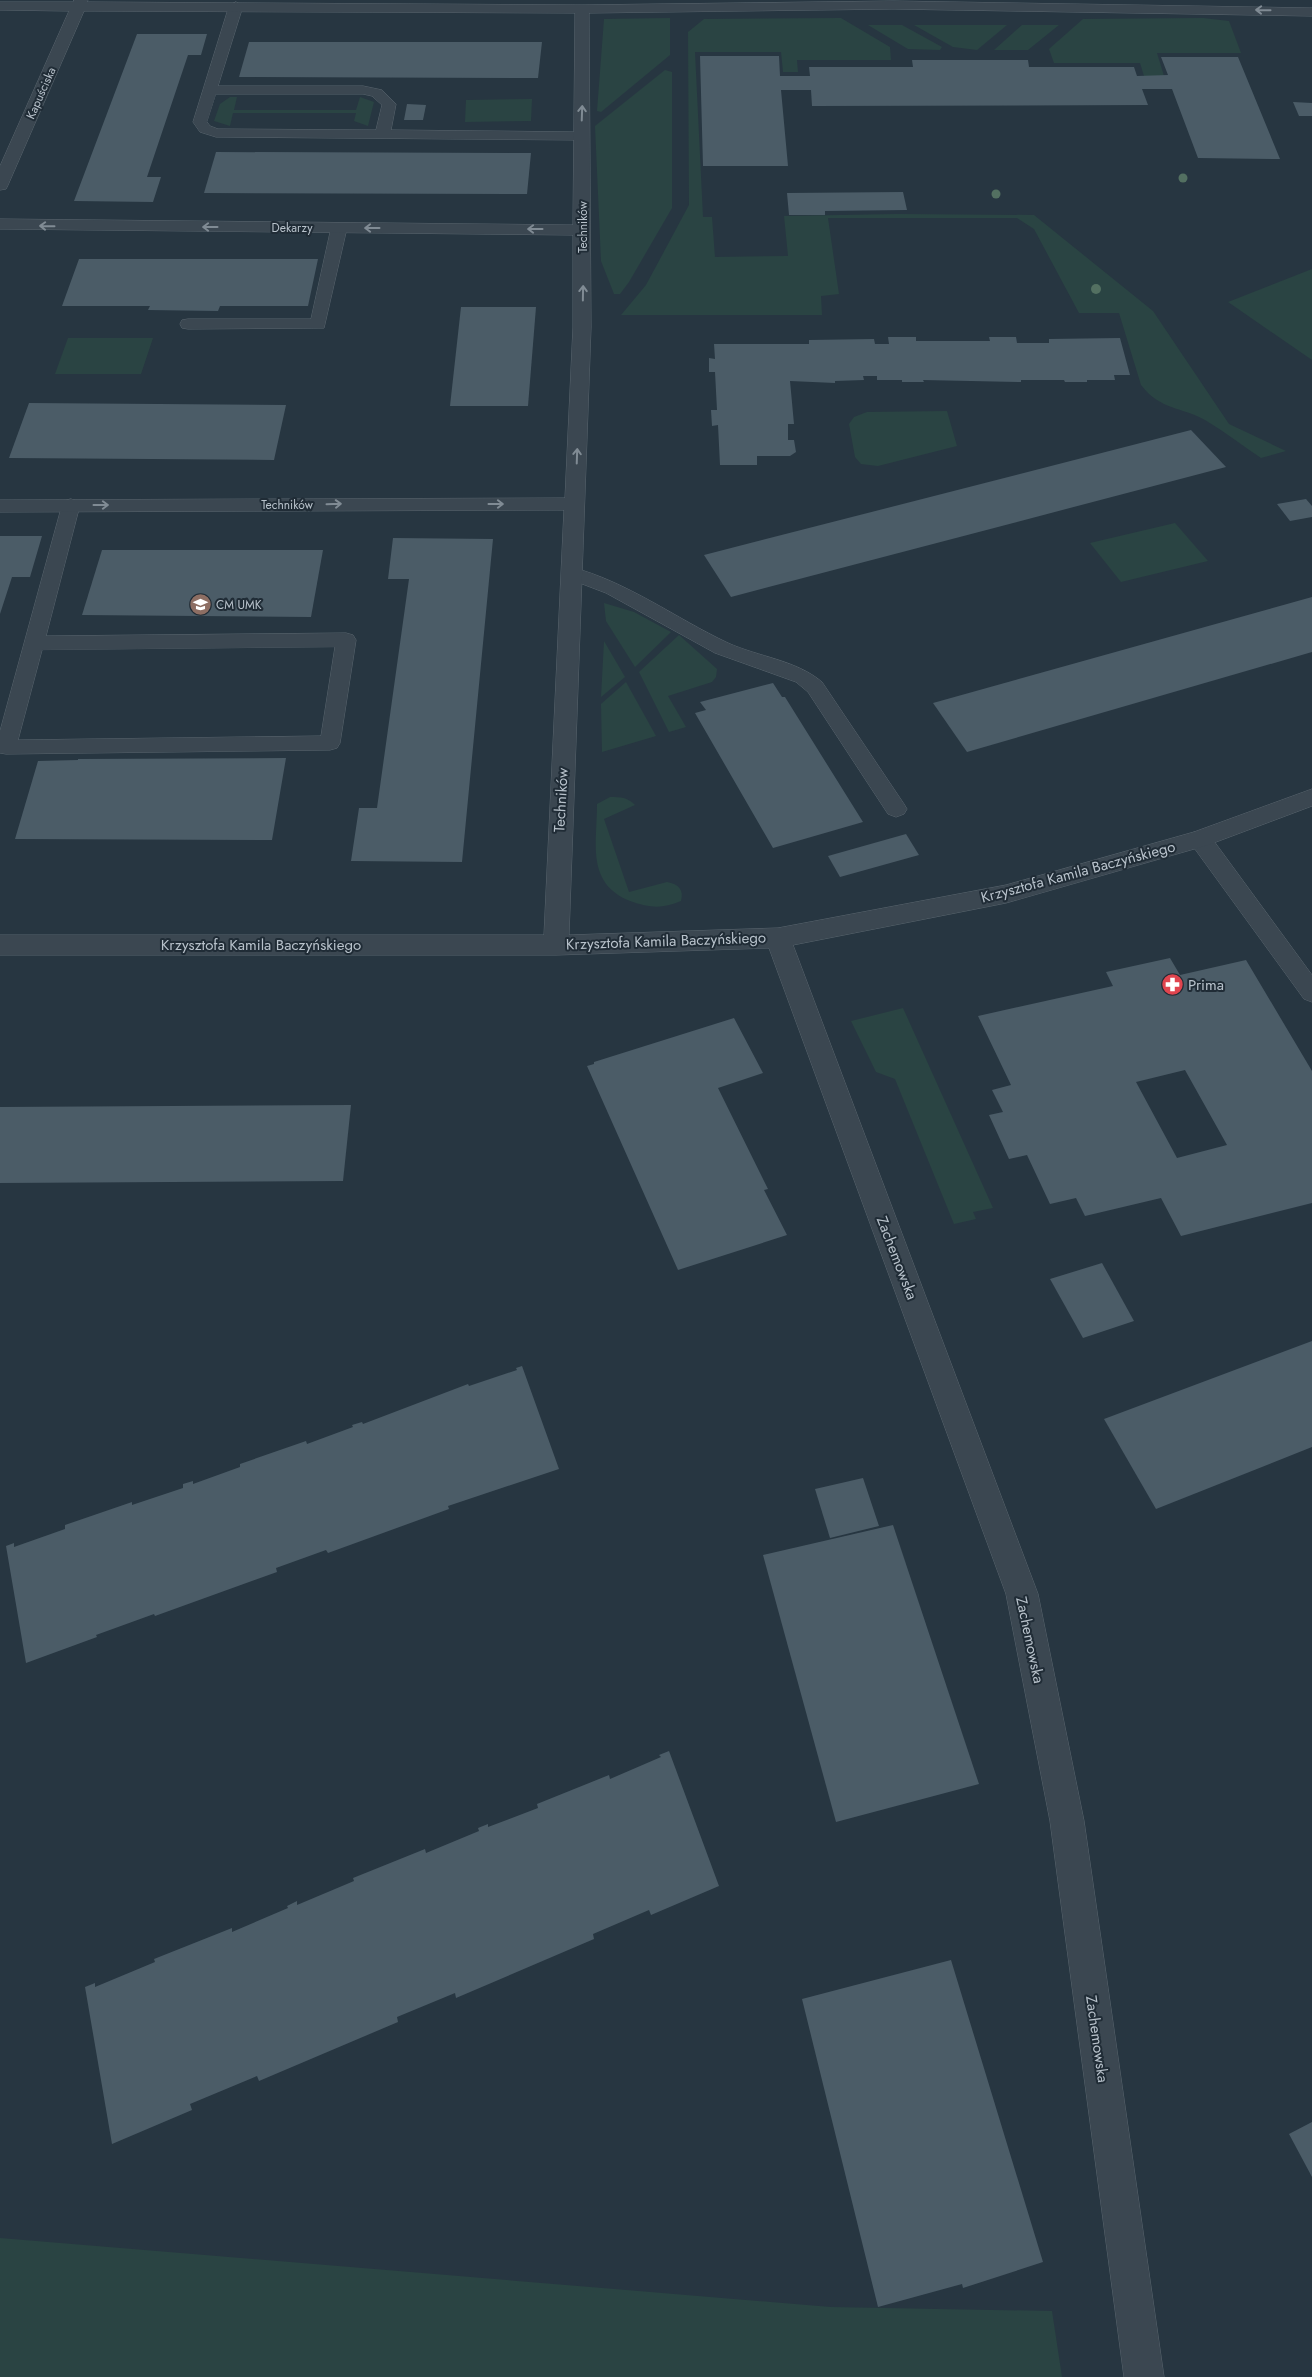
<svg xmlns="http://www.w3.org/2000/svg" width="1312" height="2377" font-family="Jost,sans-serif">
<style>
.green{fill:#2a4443}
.building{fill:#4b5c67;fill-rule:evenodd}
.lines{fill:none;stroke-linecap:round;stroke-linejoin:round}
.lane-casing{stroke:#59656e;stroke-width:1}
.street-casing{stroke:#59656e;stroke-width:1}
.lane{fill:#3b4751;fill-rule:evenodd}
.street{fill:#3b4751;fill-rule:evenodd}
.tree{fill:#537061}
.oneway{stroke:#808b94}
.labels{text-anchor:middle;stroke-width:4;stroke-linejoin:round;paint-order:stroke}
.far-street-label{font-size:12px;fill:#b8c2cb;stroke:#202c36}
.far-poi-label{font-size:12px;fill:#b8c2cb;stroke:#202c36;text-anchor:start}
.street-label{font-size:15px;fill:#b8c2cb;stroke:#202c36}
.poi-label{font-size:15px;fill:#b8c2cb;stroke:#202c36;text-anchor:start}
</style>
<rect width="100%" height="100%" fill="#273641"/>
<g class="green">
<polygon points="670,18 670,55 601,112 597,111 604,19"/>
<path d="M841 18 890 47 891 60H797L798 72H783L781 52H695L703 217H712L715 257 788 256 784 216 898 214 1034 215 1153 311 1229 424 1286 451 1261 458C1243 446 1225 432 1205 420 1182 407 1160 410 1141 385L1119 313H1079L1034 229 1017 218H828L839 294 821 296 822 315H621L646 285 689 205 688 32 704 19Z"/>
<polygon points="1203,18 1229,21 1241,53 1157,53 1164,76 1144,76 1140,63 1054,63 1049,49 1083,19"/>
<polygon points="868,25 902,25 942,47 940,50 908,49"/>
<polygon points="914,25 1007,25 977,50 953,47"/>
<polygon points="1022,25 1059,25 1028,50 994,50"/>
<polygon points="665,70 672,72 672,208 629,282 620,294 614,294 601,261 595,126"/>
<polygon points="230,97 237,97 234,110 356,110 360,97 374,102 368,126 354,121 356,113 233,113 230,126 214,121 220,104"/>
<polygon points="532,99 531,121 465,122 466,100"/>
<polygon points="1312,269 1312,360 1228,302"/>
<polygon points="68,338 153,338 141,374 55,374"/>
<polygon points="947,411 957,446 878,466 861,464 855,457 849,424 854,417 867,412"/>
<polygon points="1175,523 1208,561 1121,582 1090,543"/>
<polygon points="604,603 634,612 671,632 635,667 606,621"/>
<polygon points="679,635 717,669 716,677 712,682 668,696 686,727 669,732 639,672"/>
<polygon points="604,641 625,677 601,697"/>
<polygon points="626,682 656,736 602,752 601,704"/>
<path d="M610 797C621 797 627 797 635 805L604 819 629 892 667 882C679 884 684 890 681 901 662 909 650 908 630 901 586 883 597 844 597 804Z"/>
<polygon points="903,1008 993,1208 973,1212 976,1219 954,1224 895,1079 876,1072 851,1021"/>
<polygon points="0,2238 831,2307 1052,2311 1062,2377 0,2377"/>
</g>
<g class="building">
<polygon points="137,34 207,34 201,55 188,55 147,177 161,177 153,202 74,201"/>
<polygon points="249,42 542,42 538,78 239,77"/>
<polygon points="700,56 779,56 780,76 810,76 809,67 913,67 912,60 1028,60 1029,67 1134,67 1137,76 1168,75 1161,57 1238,57 1280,159 1198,158 1172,89 1142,89 1148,105 812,106 811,90 781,90 788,166 703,166"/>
<polygon points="1293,102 1312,103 1312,116 1299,116"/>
<polygon points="407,104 426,105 423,120 404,120"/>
<polygon points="216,152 531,153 527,194 204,193"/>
<polygon points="903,192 907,210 825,211 825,215 789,215 787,193"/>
<polygon points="79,259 318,259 308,306 220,306 218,311 148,310 150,306 62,306"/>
<polygon points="461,307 536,307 528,406 450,406"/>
<polygon points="888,337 916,337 916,341 990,341 989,337 1016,337 1017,343 1049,343 1049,339 1120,338 1130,375 1114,375 1115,380 1087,380 1087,382 1065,382 1064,380 1021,380 1021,382 923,380 924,382 902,382 902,380 877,380 877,376 863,376 864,380 835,381 835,383 790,381 794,424 788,424 788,440 794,440 796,452 790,456 757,456 757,465 720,465 718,425 712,426 711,410 717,410 715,372 709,372 709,358 715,359 714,344 809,344 809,340 874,339 875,344 889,344"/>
<polygon points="29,403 286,405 274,460 9,458"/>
<polygon points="1191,430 1226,467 731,597 704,555"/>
<polygon points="1306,499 1312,506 1312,517 1290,521 1277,504"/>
<polygon points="0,536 42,536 30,577 12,577 0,614"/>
<polygon points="393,538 493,539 462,862 351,861 359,808 377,808 409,579 388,579"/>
<polygon points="102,550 323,550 311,617 82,615"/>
<polygon points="1312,597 1312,652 967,752 933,703"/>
<polygon points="773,683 782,697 785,697 863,822 773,848 695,713 706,710 700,702"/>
<polygon points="286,758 272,840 15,839 38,761 78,760 78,759"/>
<polygon points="906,834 919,855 840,877 828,856"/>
<path d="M1170 958 1180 975 1246 960 1312 1071V1203L1181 1236 1161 1198 1085 1216 1076 1198 1050 1204 1027 1155 1009 1159 989 1115 1003 1112 992 1090 1011 1085 978 1016 1113 986 1106 972ZM1185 1070 1227 1145 1177 1158 1136 1082Z"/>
<polygon points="734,1018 763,1073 718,1088 768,1189 764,1190 787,1235 678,1270 587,1066 594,1064 594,1062"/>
<polygon points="351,1105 343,1181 0,1183 0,1107"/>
<polygon points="1102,1263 1134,1321 1083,1338 1050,1279"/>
<polygon points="1312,1341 1312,1447 1156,1509 1104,1419"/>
<polygon points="522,1366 559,1469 448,1506 449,1509 328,1553 326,1550 276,1568 277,1572 155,1616 154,1614 96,1635 97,1637 26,1663 6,1546 14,1543 14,1547 65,1529 65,1525 132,1502 132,1505 183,1488 183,1484 193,1481 193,1484 240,1467 240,1464 306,1441 307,1444 353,1427 352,1425 362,1422 363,1424 468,1384 469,1386 517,1370 516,1368"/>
<polygon points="863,1478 879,1526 830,1538 815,1489"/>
<polygon points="893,1525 979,1784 836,1822 763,1555"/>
<polygon points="669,1751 719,1886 651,1915 649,1910 593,1934 594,1939 456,1998 455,1993 397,2017 398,2022 259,2081 257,2076 190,2104 192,2110 112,2144 85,1987 95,1983 95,1987 155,1962 154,1959 232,1928 232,1932 288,1908 287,1906 297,1901 297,1905 354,1881 353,1878 425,1849 426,1853 479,1831 478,1828 488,1824 488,1827 538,1808 537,1804 609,1775 610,1779 661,1757 659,1755"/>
<polygon points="951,1960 1043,2262 963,2288 962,2284 878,2307 802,1999"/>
<polygon points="1312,2122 1312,2177 1289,2134"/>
</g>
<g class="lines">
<defs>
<g id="lane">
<path d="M236 2 243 6 218 86H363L382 90 396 104 391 130 581 132 588 136 581 140 216 137 200 132 193 122 229 6ZM216 94H363L372 96 382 105 376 130 218 129 210 126 207 122Z"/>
<polygon points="339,223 345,225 347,228 324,328 188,329 182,328 180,324 182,320 188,319 311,319 331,228 333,225"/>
<path d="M71 499 77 501 80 505 46 636 346 633 353 635 356 640 340 743 337 748 330 750 6 754 0 753V731L62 505 65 501ZM335 647 321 736 18 740 42 650Z"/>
<path d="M571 567C628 582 675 618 728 643 759 657 796 660 822 682L904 804 907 809 904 814 896 817 888 814 808 692 796 682 715 653 606 593 564 577 562 573 564 569Z"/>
<polygon points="1200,831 1208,833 1312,975 1312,1002 1304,999 1192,845 1189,839 1192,833"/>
</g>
<polygon id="street" points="74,0 88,0 87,2 582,5 893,1 1312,8 1312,16 893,9 589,13 591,327 569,935 778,928 1006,885 1194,832 1312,789 1312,806 1208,845 1006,903 793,945 1038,1594 1084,1821 1164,2377 1124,2377 1050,1821 1006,1594 769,948 556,955 0,955 0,935 544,935 564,510 0,512 0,500 565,498 573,327 573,235 0,229 0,219 573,225 575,13 84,11 8,185 6,189 0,190 0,166 69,11 0,10 0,2 73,2"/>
</defs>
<use href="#lane" class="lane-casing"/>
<use href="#street" class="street-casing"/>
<use href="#lane" class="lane"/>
<use href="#street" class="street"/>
</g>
<g class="tree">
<circle cx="1183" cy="178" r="4.5"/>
<circle cx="996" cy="194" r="4.5"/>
<circle cx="1096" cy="289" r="5"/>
</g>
<defs><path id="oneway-shaft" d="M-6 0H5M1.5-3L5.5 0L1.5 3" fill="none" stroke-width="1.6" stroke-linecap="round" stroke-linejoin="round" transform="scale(1.25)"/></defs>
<g class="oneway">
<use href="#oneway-shaft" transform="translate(1263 10) rotate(-179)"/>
<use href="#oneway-shaft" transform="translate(582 113) rotate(-88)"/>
<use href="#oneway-shaft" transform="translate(47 226) rotate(-179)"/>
<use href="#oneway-shaft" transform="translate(210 227) rotate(-180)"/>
<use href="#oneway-shaft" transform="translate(372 228) rotate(-180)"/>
<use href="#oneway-shaft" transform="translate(535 229) rotate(-180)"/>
<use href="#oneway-shaft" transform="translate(583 293) rotate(-89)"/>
<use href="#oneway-shaft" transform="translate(577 456) rotate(-88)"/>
<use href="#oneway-shaft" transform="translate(334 504) rotate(-2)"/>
<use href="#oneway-shaft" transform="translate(496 504)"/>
<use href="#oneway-shaft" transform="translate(101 505)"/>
</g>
<defs>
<symbol id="university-disc" viewBox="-11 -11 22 22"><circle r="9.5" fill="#8d6e63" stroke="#202c36"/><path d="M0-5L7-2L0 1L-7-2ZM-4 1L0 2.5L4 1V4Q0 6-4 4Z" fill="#fff"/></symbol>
<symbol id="pharmacy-disc" viewBox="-11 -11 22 22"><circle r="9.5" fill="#e0444e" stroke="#202c36"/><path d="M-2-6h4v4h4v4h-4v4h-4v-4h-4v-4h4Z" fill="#fff"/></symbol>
</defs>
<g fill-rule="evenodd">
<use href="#university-disc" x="188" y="592" width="25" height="25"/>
<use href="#pharmacy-disc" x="1160" y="972" width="25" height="25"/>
</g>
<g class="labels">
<g class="far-street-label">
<text transform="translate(41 93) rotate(-66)" y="4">Kapuściska</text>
<text transform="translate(583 227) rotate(-90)" y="4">Techników</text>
<text x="292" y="232">Dekarzy</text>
<text x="287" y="509">Techników</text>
</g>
<g class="far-poi-label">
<text x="216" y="609">CM UMK</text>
</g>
<g class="street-label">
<text transform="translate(561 800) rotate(-87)" y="5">Techników</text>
<text transform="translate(1078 872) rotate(-15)" y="5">Krzysztofa Kamila Baczyńskiego</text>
<text transform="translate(666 941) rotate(-2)" y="5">Krzysztofa Kamila Baczyńskiego</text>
<text x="261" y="950">Krzysztofa Kamila Baczyńskiego</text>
<text transform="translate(897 1258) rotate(69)" y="5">Zachemowska</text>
<text transform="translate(1030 1640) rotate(78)" y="5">Zachemowska</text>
<text transform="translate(1097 2039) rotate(82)" y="5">Zachemowska</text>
</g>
<g class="poi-label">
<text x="1188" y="990">Prima</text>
</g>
</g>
</svg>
